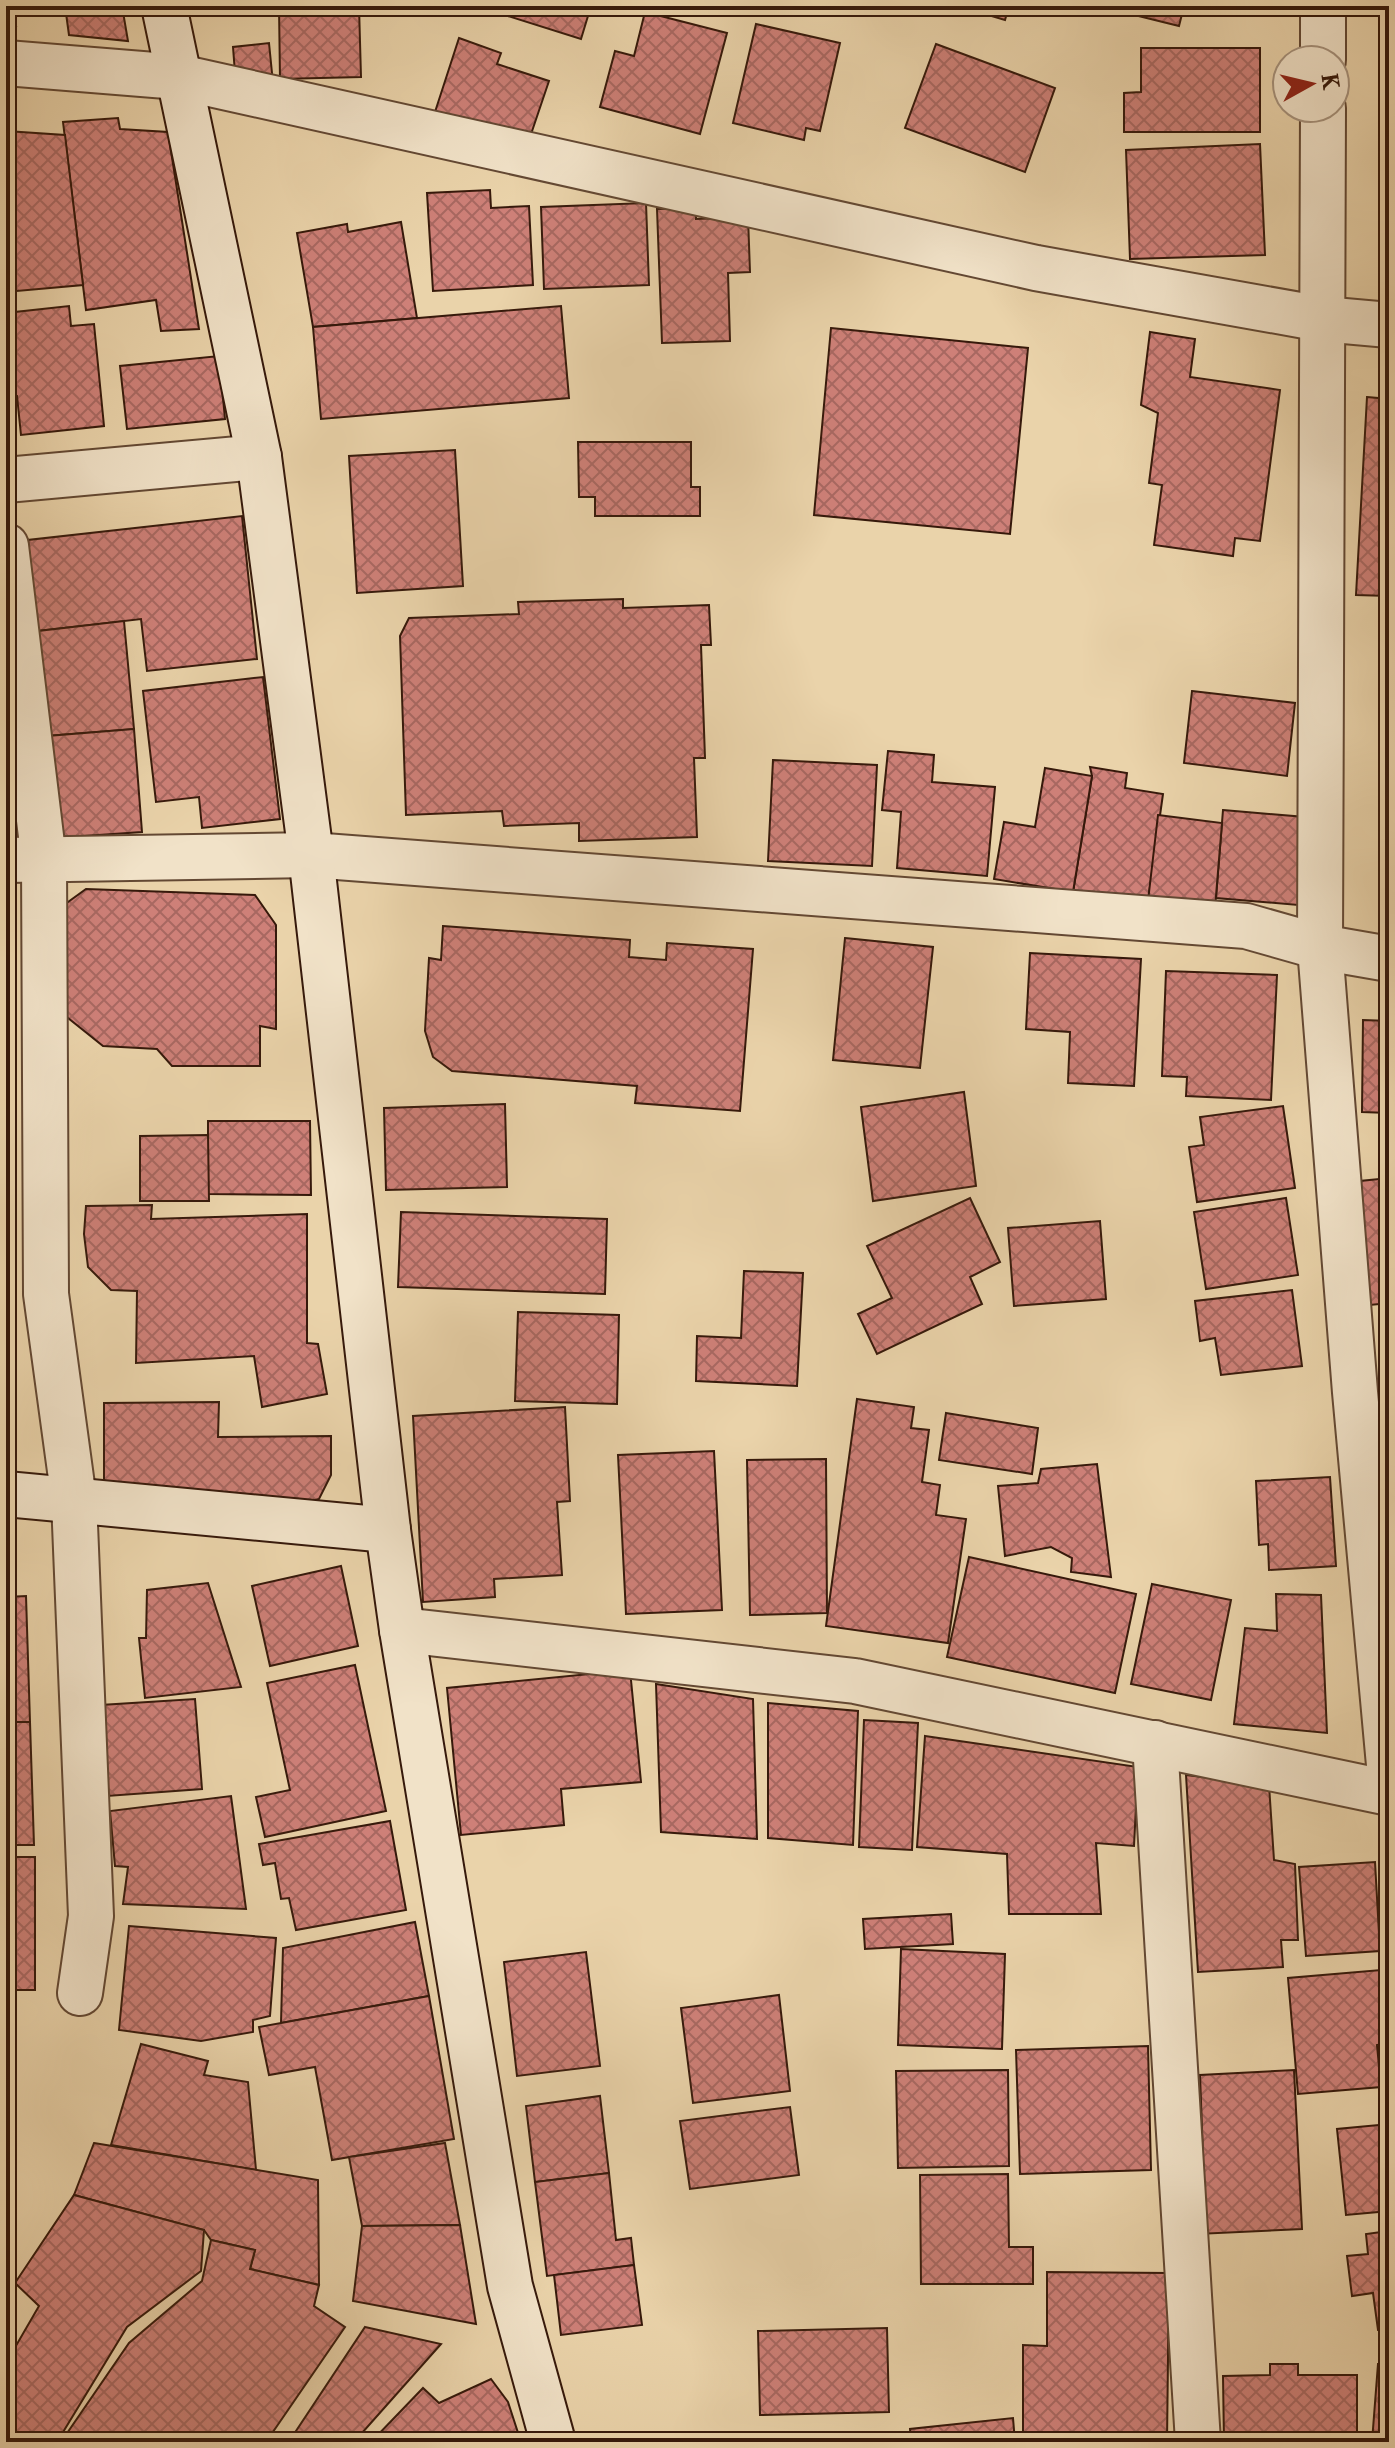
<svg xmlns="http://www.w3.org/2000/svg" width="1395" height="2448" font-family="'IM FELL Double Pica',serif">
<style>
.building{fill:url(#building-cross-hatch);stroke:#36190b;stroke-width:2}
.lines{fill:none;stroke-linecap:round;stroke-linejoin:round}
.street-casing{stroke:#634833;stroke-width:48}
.secondary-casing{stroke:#36190b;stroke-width:48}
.street{stroke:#f1e2c8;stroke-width:44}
.secondary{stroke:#f1e2c8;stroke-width:44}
</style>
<defs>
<pattern id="building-cross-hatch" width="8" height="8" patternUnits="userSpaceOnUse" patternTransform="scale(2)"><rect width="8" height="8" fill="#ce8078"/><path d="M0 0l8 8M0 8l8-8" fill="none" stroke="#a86861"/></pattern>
</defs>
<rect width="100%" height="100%" fill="#ead3aa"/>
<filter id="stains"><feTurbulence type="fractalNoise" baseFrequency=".0025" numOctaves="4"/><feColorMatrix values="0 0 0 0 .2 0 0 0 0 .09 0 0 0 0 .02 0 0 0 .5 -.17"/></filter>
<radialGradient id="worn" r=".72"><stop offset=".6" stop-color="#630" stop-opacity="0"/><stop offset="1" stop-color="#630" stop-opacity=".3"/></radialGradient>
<g class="building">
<polygon points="6,6 53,6 13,14 16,26 6,27"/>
<polygon points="65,6 122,6 128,41 69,35"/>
<polygon points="279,6 359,6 361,77 280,79"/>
<polygon points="476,6 591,6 581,39"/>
<polygon points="958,6 1009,6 1005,20"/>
<polygon points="1098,6 1184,6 1179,26"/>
<polygon points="645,12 727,33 700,134 600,107 615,51 634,56"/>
<polygon points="756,24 840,43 820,131 806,128 804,140 733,123"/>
<polygon points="459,38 501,53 497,64 549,81 527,146 434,115"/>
<polygon points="269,43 273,83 236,86 233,47"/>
<polygon points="936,44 1055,88 1025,172 905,128"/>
<polygon points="1141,48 1260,48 1260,132 1124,132 1124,93 1141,92"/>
<polygon points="118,118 120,129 168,132 199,329 161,331 156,300 86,310 63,122"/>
<polygon points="6,131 65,135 83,285 6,292"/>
<polygon points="1260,144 1265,255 1130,259 1126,150"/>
<polygon points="490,190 491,208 529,206 533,285 433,291 427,193"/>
<polygon points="646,203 649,285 544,289 541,207"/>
<polygon points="696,208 696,219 748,217 750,272 728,273 730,341 662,343 657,209"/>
<polygon points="401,222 417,318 313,327 297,233 347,224 348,232"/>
<polygon points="69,306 71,326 94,324 104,426 21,435 17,396 6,397 6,313"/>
<polygon points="561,306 569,398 321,419 313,327"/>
<polygon points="831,328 1028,348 1010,534 814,515"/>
<polygon points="1150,332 1195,339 1190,377 1280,390 1260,541 1235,538 1233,556 1154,545 1162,485 1149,483 1158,413 1141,405"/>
<polygon points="219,356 225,419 127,429 120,366"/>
<polygon points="1367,397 1389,399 1389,596 1356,595"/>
<polygon points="578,442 691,442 691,487 700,487 700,516 595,516 595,497 579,497"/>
<polygon points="455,450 463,586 357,593 349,456"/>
<polygon points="242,516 257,659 147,671 141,619 38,631 28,540"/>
<polygon points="623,599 623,608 709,605 711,645 701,645 705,758 694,758 697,837 579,841 579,823 504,826 502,811 406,815 400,636 409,618 519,614 518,602"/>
<polygon points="124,621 134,729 47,736 38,631"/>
<polygon points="263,677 280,819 202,828 199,797 156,802 143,691"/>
<polygon points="1192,691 1295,703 1287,776 1184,763"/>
<polygon points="134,729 142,832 55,838 47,736"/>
<polygon points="888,751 934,755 932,782 995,787 987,876 897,868 901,812 882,810"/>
<polygon points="773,760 877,765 872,866 768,861"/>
<polygon points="6,766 20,766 24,836 6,837"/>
<polygon points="1090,767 1127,773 1125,788 1163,794 1148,901 1073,892 1092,776"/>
<polygon points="1045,768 1092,776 1073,892 994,879 1004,822 1035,827"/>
<polygon points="1223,810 1305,817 1298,905 1216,898"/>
<polygon points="1158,815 1222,823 1215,908 1148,901"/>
<polygon points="86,889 255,895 276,925 276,1029 260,1026 260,1066 172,1066 157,1049 103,1046 53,1006 57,910"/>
<polygon points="6,893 13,894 6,939"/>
<polygon points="443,926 630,940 629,957 666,960 667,943 753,949 740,1111 635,1103 637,1086 452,1071 433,1057 425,1031 429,958 441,960"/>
<polygon points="845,938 933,947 920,1068 833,1060"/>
<polygon points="1030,953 1141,959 1134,1086 1068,1083 1070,1032 1026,1029"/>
<polygon points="1166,971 1277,975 1271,1100 1186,1096 1187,1077 1162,1076"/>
<polygon points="1363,1020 1389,1021 1389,1113 1362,1112"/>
<polygon points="964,1092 976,1186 873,1201 861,1107"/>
<polygon points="505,1104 507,1187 386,1190 384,1108"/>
<polygon points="1283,1106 1295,1188 1197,1202 1189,1147 1204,1145 1200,1117"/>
<polygon points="208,1121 310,1121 311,1195 208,1194"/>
<polygon points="208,1135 209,1201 140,1201 140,1136"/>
<polygon points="1389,1178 1389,1303 1370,1305 1360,1181"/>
<polygon points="970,1198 1000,1262 970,1277 982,1304 877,1354 858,1314 892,1298 867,1246"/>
<polygon points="1286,1198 1298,1275 1206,1289 1194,1212"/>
<polygon points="152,1205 151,1219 307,1214 307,1343 318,1344 327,1394 262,1407 254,1356 136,1363 137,1291 111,1290 88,1267 84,1234 86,1206"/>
<polygon points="401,1212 607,1219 605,1294 398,1287"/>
<polygon points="1100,1221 1106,1299 1014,1306 1008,1228"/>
<polygon points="744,1271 803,1273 797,1386 696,1381 697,1336 741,1338"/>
<polygon points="1292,1290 1302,1366 1221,1375 1215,1338 1200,1341 1195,1301"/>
<polygon points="518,1312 619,1315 617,1404 515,1401"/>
<polygon points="857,1399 914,1407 911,1428 929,1430 922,1482 940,1485 936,1515 966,1519 948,1643 826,1626"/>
<polygon points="219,1402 218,1437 331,1436 331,1475 319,1499 288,1507 130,1498 104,1480 104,1403"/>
<polygon points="565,1407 570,1501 557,1502 562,1575 494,1579 495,1597 423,1602 413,1416"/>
<polygon points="946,1413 1038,1428 1032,1474 939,1460"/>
<polygon points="714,1451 722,1610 626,1614 618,1455"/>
<polygon points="826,1459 827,1613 750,1615 747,1460"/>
<polygon points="1097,1464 1111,1577 1071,1572 1072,1558 1051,1547 1005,1556 998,1486 1038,1483 1041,1469"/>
<polygon points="1330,1477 1336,1566 1269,1570 1268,1544 1259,1545 1256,1481"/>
<polygon points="969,1557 1136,1594 1115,1693 947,1657"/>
<polygon points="341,1566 358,1646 270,1666 252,1586"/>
<polygon points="208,1583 241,1687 145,1698 139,1638 146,1638 147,1590"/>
<polygon points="1152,1584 1231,1600 1211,1700 1131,1684"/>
<polygon points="1276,1594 1321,1595 1327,1733 1234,1724 1245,1628 1277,1631"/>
<polygon points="26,1596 30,1722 6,1722 6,1597"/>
<polygon points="355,1665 386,1811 265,1837 256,1797 290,1790 267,1683"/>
<polygon points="630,1670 641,1782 561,1789 564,1825 461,1835 447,1688"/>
<polygon points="656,1684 753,1699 757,1839 661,1832"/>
<polygon points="195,1699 202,1789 107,1796 101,1705"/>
<polygon points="768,1703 858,1711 853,1845 768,1838"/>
<polygon points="864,1720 918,1723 912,1850 859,1847"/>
<polygon points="6,1722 30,1722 34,1845 6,1845"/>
<polygon points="925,1736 1138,1767 1134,1846 1096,1843 1101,1914 1009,1914 1007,1854 917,1847"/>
<polygon points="1186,1775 1269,1785 1274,1860 1295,1864 1298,1940 1281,1940 1283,1967 1198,1972"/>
<polygon points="231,1796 246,1909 123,1904 128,1867 115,1866 110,1811"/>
<polygon points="390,1821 406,1910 296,1930 289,1898 281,1899 275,1863 263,1865 259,1844"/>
<rect x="6" y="1857" width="29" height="133"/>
<polygon points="1375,1862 1380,1951 1306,1956 1299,1867"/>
<polygon points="951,1914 953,1944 865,1949 863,1919"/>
<polygon points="415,1922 429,1996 281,2023 283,1948"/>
<polygon points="129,1926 276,1938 270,2016 253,2020 253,2032 201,2041 119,2030"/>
<polygon points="901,1949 1005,1954 1002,2049 898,2045"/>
<polygon points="586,1952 600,2066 517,2076 504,1962"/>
<polygon points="1381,1970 1387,2043 1377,2045 1381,2087 1298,2094 1288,1978"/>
<polygon points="779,1995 790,2091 693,2103 681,2008"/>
<polygon points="429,1996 454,2139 332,2160 315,2067 269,2075 259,2027"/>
<polygon points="141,2044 208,2061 204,2075 248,2082 256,2170 111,2145"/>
<polygon points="1148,2046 1151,2170 1020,2174 1016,2050"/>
<polygon points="1008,2070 1009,2166 898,2168 896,2071"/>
<polygon points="1294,2070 1302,2229 1197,2234 1193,2159 1203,2156 1200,2075"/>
<polygon points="600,2096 609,2173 535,2182 526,2106"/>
<polygon points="790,2107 799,2175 690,2189 680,2121"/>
<polygon points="1389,2124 1389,2211 1346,2215 1337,2129"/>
<polygon points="94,2143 318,2180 319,2285 250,2269 255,2250 211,2240 204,2230 74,2195"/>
<polygon points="445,2143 460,2225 362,2226 349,2157"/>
<polygon points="609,2173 616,2240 631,2238 634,2265 547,2276 535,2182"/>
<polygon points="1008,2174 1009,2247 1033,2247 1033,2284 921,2284 920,2175"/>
<polygon points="74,2195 204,2230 201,2271 127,2327 57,2442 11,2442 6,2438 6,2363 39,2306 15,2283"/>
<polygon points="460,2225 476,2324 353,2301 362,2226"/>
<polygon points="1389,2231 1389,2329 1378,2330 1373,2293 1352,2296 1347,2256 1368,2254 1366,2234"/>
<polygon points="211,2240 255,2250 250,2269 319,2285 314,2306 345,2327 266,2442 61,2442 129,2343 202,2281"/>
<polygon points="634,2265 642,2325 561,2335 554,2275"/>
<polygon points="1047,2272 1169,2273 1167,2442 1023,2442 1023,2345 1047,2346"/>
<polygon points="365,2327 441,2344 354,2442 312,2442 296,2431"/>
<polygon points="887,2328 889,2412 760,2415 758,2331"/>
<polygon points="1270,2364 1298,2364 1298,2375 1357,2375 1357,2442 1224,2442 1223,2376 1270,2375"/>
<polygon points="1378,2364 1389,2364 1389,2442 1372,2442"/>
<polygon points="491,2379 508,2402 521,2442 371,2442 423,2388 439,2403"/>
<polygon points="1013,2418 1015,2442 911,2442 910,2429"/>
</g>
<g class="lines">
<defs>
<g id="street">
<polyline points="1323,60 1323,6"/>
<polyline points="6,63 179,77 1036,268 1322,319 1389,325"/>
<polyline points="1323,108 1320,947 1355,1392 1389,1765"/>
<polyline points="6,480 259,457"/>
<polyline points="6,546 44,861 46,1294 74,1500 91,1916 80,1993"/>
<polyline points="6,860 311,855 1246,926 1320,947 1389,959"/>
<polyline points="402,1630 855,1681 1389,1793"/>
<polyline points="1155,1743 1198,2442"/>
</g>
<g id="secondary">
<polyline points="164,6 259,457 311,855 388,1530 402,1630 510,2286 553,2442"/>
<polyline points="6,1494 388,1530"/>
</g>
</defs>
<use href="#street" class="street-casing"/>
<use href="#secondary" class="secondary-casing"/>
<use href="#street" class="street"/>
<use href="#secondary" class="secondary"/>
</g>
<rect width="1395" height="2448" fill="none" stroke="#ead3aa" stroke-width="32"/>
<rect x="8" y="8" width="1379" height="2432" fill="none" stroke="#36190b" stroke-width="4"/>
<rect x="16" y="16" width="1363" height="2416" fill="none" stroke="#36190b" stroke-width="2"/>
<g transform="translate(1311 84) rotate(82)"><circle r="38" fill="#f1e2c8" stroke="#a6927c" stroke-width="2"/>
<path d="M0-6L14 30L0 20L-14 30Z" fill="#8f2418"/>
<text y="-12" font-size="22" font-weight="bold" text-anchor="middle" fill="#36190b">K</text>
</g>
<rect width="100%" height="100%" filter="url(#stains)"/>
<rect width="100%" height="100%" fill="url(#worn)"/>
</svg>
